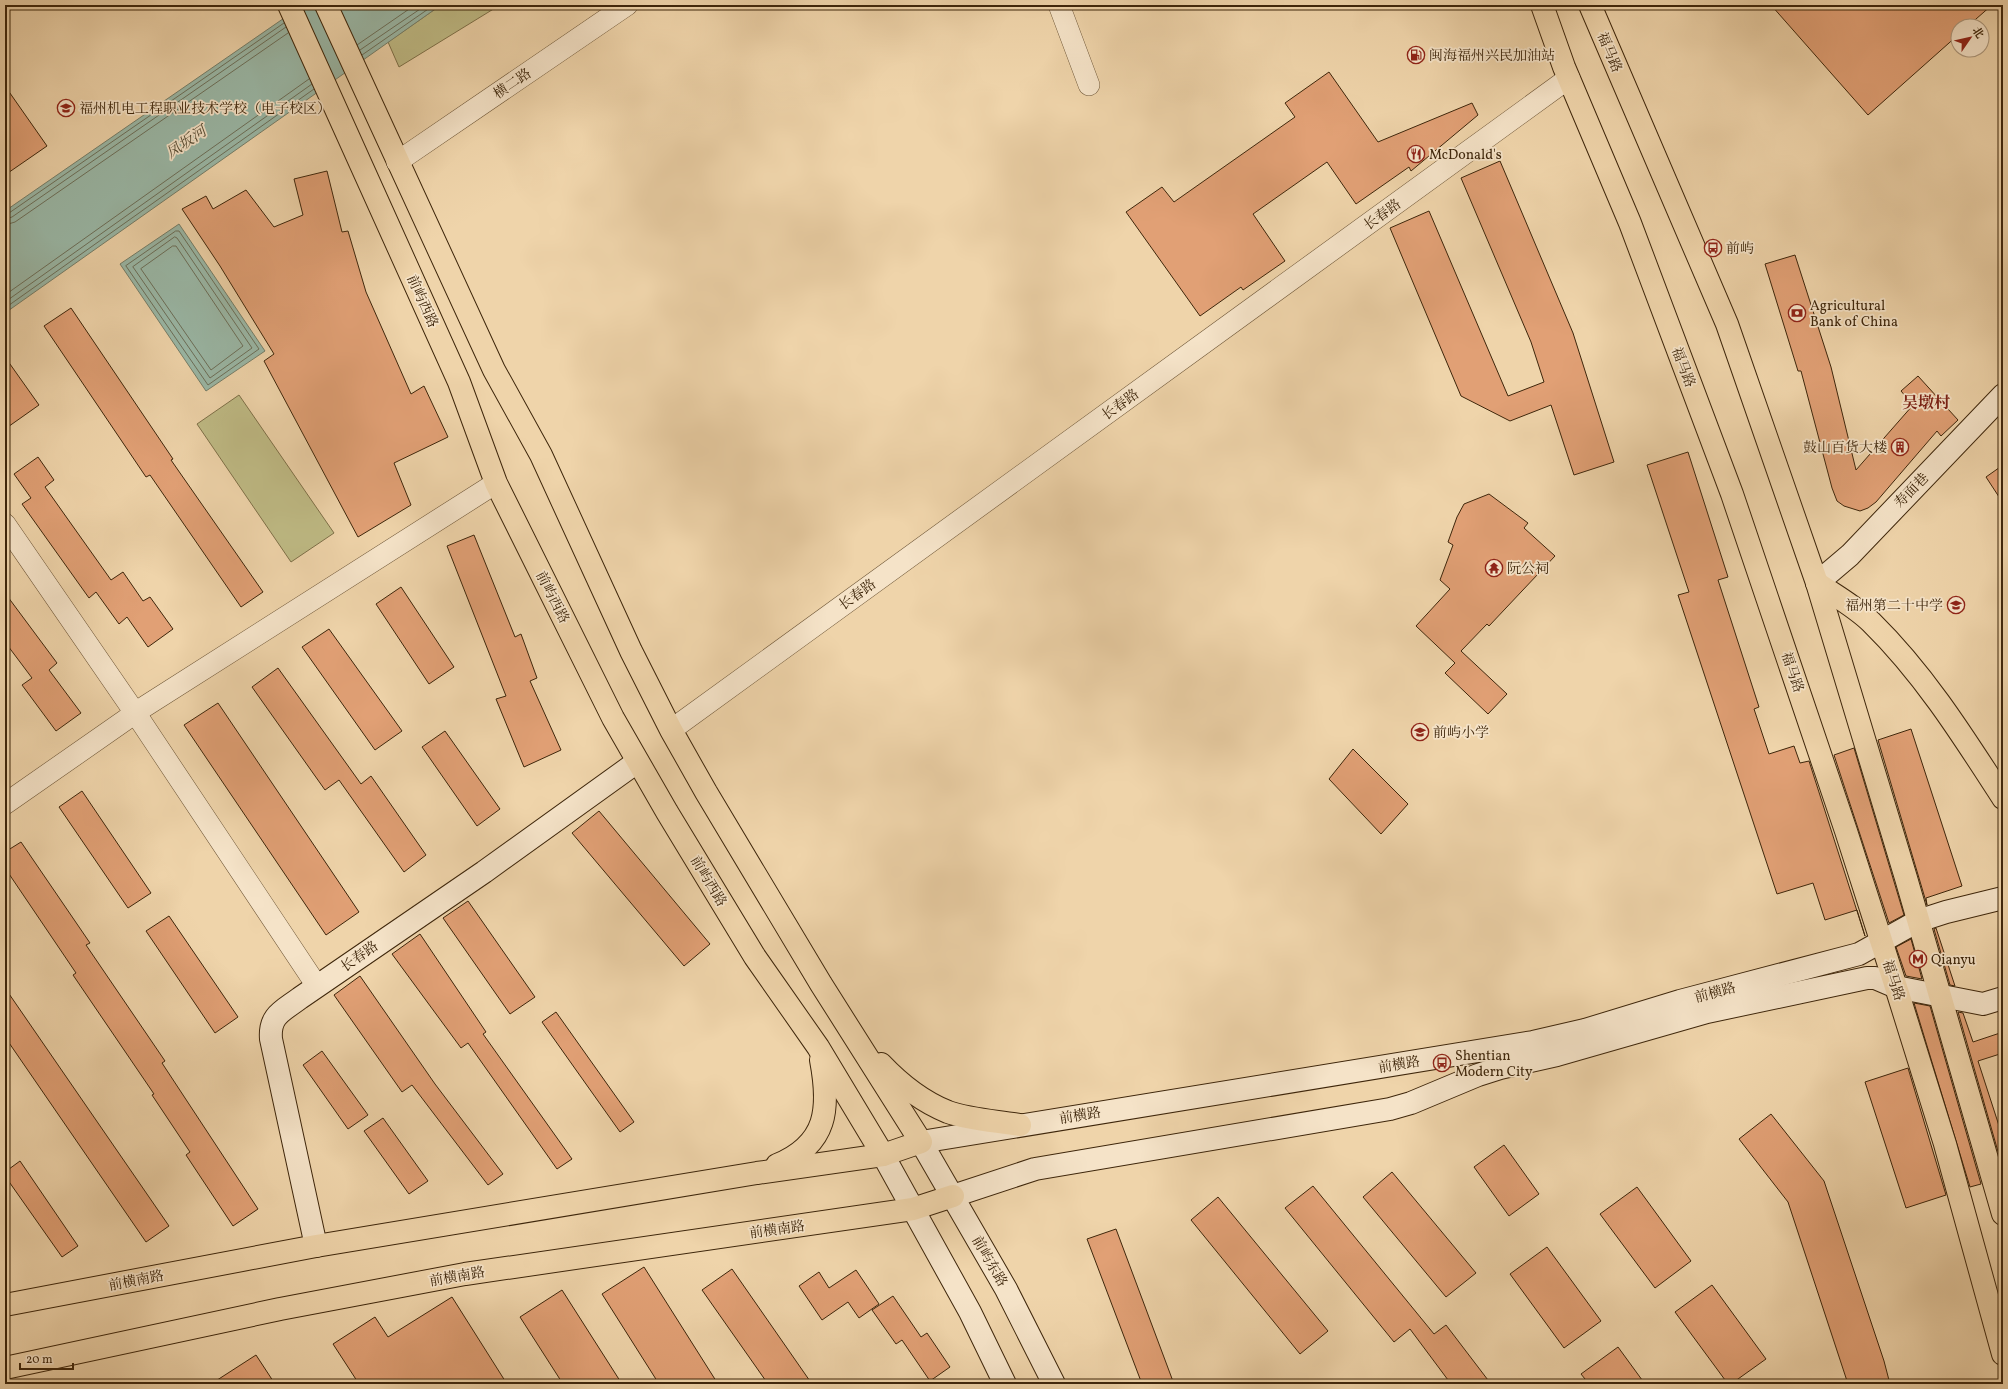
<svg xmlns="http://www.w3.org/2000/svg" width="2008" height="1389" font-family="Vollkorn,'Noto Serif SC',serif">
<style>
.green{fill:#bfbb85;stroke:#7e7048}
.water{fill:#9ab8a7;stroke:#757e69}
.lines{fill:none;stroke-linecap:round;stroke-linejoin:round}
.shore{stroke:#6c6f59;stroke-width:1}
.building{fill:#e1a075;stroke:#3e260b}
.street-casing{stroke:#6a5233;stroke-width:22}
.secondary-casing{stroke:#3e260b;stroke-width:24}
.primary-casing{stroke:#3e260b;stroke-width:24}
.street{stroke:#f5e3c8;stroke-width:21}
.secondary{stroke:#f5e3c8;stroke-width:22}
.primary{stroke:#efd4aa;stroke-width:22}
.labels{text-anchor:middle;stroke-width:3.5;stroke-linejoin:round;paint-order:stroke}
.street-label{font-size:14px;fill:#3e260b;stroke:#f5e3c8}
.poi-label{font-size:14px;fill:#3e260b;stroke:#f5e3c8;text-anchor:start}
.water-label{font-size:15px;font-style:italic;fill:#554a32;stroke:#f5e3c8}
.quarter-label{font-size:16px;font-weight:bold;fill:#7a1f14;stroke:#f5e3c8}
</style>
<rect width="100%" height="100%" fill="#efd4aa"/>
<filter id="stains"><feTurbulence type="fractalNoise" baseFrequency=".005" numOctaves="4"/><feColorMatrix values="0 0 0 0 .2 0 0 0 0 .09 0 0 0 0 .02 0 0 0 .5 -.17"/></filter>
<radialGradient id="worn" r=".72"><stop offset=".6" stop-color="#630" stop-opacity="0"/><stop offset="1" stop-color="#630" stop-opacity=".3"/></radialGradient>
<g class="green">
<polygon points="441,5 500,5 399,67 388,42"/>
<polygon points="239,395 334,533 291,562 197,424"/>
</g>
<g class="water">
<polygon points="303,5 441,5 5,313 5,211"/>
<polygon points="179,224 265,351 206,391 120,264"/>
</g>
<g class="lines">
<g class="shore">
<polyline points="357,45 415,5"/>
<polyline points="360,50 426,5"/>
<polyline points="362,55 434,5"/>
<polyline points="5,214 9,213 284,23"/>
<polyline points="5,219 12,217 286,27"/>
<polyline points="5,225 15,222 288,33"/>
<polygon points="176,231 179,231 259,349 208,385 126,266"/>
<polygon points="175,237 177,238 252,348 210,378 133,267"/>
<polygon points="173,246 176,246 243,346 211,370 141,269"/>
<polyline points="5,295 309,79"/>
<polyline points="5,302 312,84"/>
<polyline points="5,308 314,89"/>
</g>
</g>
<g class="building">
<polygon points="1771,5 1992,5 1968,26 1958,26 1958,35 1868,115"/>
<polygon points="1329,72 1378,142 1472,103 1478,115 1411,171 1409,167 1356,204 1327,162 1253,214 1285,261 1243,290 1241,287 1200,316 1126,212 1162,187 1174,202 1295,117 1285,103"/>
<polygon points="5,86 47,146 5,175"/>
<polygon points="1500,161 1573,333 1614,462 1574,475 1551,405 1510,421 1461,396 1390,228 1429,211 1508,396 1544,382 1531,342 1461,178"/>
<polygon points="327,171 342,232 348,231 366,292 411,394 424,386 448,437 394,463 411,505 358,537 264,361 274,354 220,266 182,209 206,196 213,209 246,190 274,227 303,215 294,179"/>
<polygon points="1795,255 1831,367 1856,470 1913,405 1901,391 1918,376 1958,420 1941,436 1937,431 1876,502 1868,508 1860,511 1844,506 1837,501 1832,488 1801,371 1798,371 1765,264"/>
<polygon points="71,308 173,459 171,460 263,592 241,607 150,475 146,477 44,326"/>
<polygon points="5,357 39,405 5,429"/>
<polygon points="1688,452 1728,577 1718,580 1759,707 1754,709 1769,754 1794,746 1800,763 1809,761 1865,936 1857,910 1825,920 1813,883 1777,894 1678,595 1689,592 1647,465"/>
<polygon points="38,457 54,480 45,487 111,580 123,572 143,601 150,597 173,629 148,647 127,617 119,624 96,592 89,598 22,504 31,498 14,474"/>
<polygon points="2003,465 2003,503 1986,477"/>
<polygon points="1489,494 1528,523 1524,528 1555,556 1489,626 1487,624 1461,651 1507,694 1488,714 1445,673 1455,663 1416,626 1450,589 1440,580 1453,545 1448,542 1457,517 1464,504"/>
<polygon points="474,535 515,637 521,634 537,678 530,681 561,750 524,767 496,699 506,696 447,546"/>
<polygon points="401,587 454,667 429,684 376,604"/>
<polygon points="5,593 57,663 49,670 81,713 56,731 22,685 32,678 5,642"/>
<polygon points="329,629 402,731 375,750 302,647"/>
<polygon points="278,668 361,784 371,776 426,855 404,872 339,780 325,790 252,687"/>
<polygon points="218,703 359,912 326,935 184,725"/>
<polygon points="1911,729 1962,886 1926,898 1927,905 1878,740"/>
<polygon points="445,731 500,809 477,826 422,747"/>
<polygon points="1854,748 1904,915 1889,923 1834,755"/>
<polygon points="1353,749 1408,804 1381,834 1329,779"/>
<polygon points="82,791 151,893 128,908 59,807"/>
<polygon points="599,811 710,944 684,966 572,833"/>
<polygon points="21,842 90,943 86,945 165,1061 162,1063 258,1209 233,1226 186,1155 190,1152 152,1095 154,1094 73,975 76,973 5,868 5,852"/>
<polygon points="468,901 535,997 510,1014 443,918"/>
<polygon points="169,916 238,1017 215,1033 146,931"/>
<polygon points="1936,928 1955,986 1950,985 1934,929"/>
<polygon points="420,934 486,1032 483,1034 572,1159 557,1169 468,1043 461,1048 392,954"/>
<polygon points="1911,939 1922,979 1906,976 1896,947"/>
<polygon points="360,976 435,1084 503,1174 488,1185 412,1085 402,1092 334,995"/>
<polygon points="5,988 169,1226 146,1242 5,1037"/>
<polygon points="1914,1003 1930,1006 1981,1184 1970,1187"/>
<polygon points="556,1012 634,1122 620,1132 542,1022"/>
<polygon points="1958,1012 1963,1013 1973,1042 2003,1032 2003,1053 1978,1061 2003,1138 2003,1169"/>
<polygon points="322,1051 368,1115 348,1129 303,1065"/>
<polygon points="1908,1068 1946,1195 1906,1208 1865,1082"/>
<polygon points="1771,1114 1824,1181 1884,1361 1890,1384 1848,1384 1788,1202 1739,1139"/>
<polygon points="383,1118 428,1181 409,1194 364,1131"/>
<polygon points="1504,1145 1539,1194 1509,1216 1474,1167"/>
<polygon points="20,1161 78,1246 62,1257 5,1176 5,1172"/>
<polygon points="1392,1172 1476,1273 1446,1297 1363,1197"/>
<polygon points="1313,1186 1434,1334 1446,1325 1491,1384 1451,1384 1410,1329 1394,1342 1285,1208"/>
<polygon points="1637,1187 1691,1261 1655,1288 1600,1214"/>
<polygon points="1218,1197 1328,1331 1300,1354 1191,1220"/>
<polygon points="1116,1229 1174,1384 1142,1384 1087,1239"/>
<polygon points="1547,1247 1601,1321 1564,1348 1510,1274"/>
<polygon points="644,1267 718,1384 659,1384 602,1294"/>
<polygon points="732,1269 812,1384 768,1384 702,1290"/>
<polygon points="856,1270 879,1304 859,1318 848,1302 822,1320 799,1286 819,1272 829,1288"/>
<polygon points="1712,1285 1766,1359 1731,1384 1728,1384 1675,1312"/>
<polygon points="562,1290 622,1384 563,1384 520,1317"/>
<polygon points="893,1296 921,1337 927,1333 950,1367 930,1381 902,1340 896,1344 872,1310"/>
<polygon points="452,1297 507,1384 359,1384 333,1344 375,1317 388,1337"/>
<polygon points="1618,1347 1645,1384 1589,1384 1581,1374"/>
<polygon points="256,1355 275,1384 211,1384"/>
</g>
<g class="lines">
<defs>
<g id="street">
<polyline points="1059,5 1089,85"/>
<polyline points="397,162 627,5"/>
<polyline points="5,524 142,723 317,986"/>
<polyline points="671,730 1569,78"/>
<polyline points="5,804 144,707 496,483"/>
</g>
<g id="secondary">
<polyline points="1817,583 1850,555 2003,395"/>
<polyline points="883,1155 970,1312 1005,1384"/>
<polyline points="953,1196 1035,1169 1390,1109 1411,1103 1478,1075 1500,1068 1557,1055 1707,1012 1867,978 1875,978 1896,987 1983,1004 2003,998"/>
<path d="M316 1246 271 1039C269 1015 283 1011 300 998L484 872 637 762"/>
<polyline points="1054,1384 1006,1289 921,1142 1533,1042 1585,1030 1680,1001 1859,954 1918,921 1946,912 2003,898"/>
</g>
<g id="primary">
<polyline points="289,5 459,382 496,483 613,718 667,812 755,957 818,1047 883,1155"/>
<polyline points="1542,5 1564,67 1630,223 1732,494 1846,831 1896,987 1945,1144 2003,1354"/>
<polyline points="1590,5 1727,324 1817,583 1906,878 2003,1214"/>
<path d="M1817 583C1834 595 1856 607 1871 622 1924 674 1963 736 2003 798"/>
<path d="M881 1064C899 1083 923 1102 948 1112 971 1120 997 1121 1020 1125"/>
<path d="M777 1165C828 1144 830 1108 821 1060"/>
<polyline points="5,1305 316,1246 757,1173 883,1155 921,1142 821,984 706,792 671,730 631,651 541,455 494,370 326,5"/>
<polyline points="5,1368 280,1309 465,1274 913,1209 953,1196"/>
</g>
</defs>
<use href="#street" class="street-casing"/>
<use href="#secondary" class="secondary-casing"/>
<use href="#primary" class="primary-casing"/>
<use href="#street" class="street"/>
<use href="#secondary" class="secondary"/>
<use href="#primary" class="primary"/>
</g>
<defs>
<symbol id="fuel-ring" viewBox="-11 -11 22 22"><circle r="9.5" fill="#f5e3c8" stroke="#8f2418" stroke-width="1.5"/><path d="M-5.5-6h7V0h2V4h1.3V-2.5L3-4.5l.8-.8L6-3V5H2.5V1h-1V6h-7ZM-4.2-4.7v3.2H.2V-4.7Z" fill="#8f2418"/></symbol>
<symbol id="school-ring" viewBox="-11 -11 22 22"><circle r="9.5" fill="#f5e3c8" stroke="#8f2418" stroke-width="1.5"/><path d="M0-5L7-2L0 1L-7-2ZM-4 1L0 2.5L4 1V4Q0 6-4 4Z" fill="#8f2418"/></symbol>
<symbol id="restaurant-ring" viewBox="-11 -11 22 22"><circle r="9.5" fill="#f5e3c8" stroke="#8f2418" stroke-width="1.5"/><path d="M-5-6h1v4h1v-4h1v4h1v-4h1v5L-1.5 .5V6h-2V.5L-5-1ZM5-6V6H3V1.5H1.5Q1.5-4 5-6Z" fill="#8f2418"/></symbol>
<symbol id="bus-ring" viewBox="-11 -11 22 22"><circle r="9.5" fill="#f5e3c8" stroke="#8f2418" stroke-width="1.5"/><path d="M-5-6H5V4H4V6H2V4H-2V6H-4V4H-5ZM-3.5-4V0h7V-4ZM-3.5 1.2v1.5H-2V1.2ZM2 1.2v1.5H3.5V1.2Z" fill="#8f2418"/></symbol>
<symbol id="bank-ring" viewBox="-11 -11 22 22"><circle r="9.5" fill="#f5e3c8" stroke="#8f2418" stroke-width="1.5"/><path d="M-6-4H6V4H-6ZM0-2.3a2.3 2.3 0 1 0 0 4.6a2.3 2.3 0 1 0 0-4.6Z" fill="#8f2418"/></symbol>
<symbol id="building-ring" viewBox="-11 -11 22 22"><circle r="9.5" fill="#f5e3c8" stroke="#8f2418" stroke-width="1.5"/><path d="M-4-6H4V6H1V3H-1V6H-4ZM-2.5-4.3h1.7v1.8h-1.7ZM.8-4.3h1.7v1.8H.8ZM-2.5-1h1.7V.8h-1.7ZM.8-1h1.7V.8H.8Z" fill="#8f2418"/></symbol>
<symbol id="temple-ring" viewBox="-11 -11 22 22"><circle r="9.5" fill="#f5e3c8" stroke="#8f2418" stroke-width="1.5"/><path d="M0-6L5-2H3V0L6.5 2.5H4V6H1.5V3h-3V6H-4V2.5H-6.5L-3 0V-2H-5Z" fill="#8f2418"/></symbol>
<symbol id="metro-ring" viewBox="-11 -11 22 22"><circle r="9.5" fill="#f5e3c8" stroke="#8f2418" stroke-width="1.5"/><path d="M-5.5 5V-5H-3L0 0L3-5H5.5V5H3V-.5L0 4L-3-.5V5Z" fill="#8f2418"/></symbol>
</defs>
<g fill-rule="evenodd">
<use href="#fuel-ring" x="1406" y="45" width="20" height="20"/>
<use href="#school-ring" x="56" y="98" width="20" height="20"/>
<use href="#restaurant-ring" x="1406" y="144" width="20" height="20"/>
<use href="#bus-ring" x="1703" y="238" width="20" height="20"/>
<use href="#bank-ring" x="1787" y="303" width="20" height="20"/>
<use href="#building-ring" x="1890" y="437" width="20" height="20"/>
<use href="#temple-ring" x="1484" y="558" width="20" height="20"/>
<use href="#school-ring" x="1946" y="595" width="20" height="20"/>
<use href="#school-ring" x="1410" y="722" width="20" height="20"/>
<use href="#metro-ring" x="1908" y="949" width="20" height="20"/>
<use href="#bus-ring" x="1432" y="1053" width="20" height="20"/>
</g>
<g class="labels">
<g class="street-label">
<text transform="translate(1610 52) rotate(67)" y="5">福马路</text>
<text transform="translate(512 83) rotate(-34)" y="5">横二路</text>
<text transform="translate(1382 214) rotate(-36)" y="5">长春路</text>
<text transform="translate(423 301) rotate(66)" y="5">前屿西路</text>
<text transform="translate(1684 367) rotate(69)" y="5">福马路</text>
<text transform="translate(1120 404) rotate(-36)" y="5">长春路</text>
<text transform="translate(1911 490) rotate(-46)" y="5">寿面巷</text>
<text transform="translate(857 594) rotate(-36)" y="5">长春路</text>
<text transform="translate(553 597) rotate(63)" y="5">前屿西路</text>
<text transform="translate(1793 672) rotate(71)" y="5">福马路</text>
<text transform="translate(709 881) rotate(59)" y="5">前屿西路</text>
<text transform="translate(359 956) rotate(-35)" y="5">长春路</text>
<text transform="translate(1894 980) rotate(72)" y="5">福马路</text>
<text transform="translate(1715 992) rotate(-15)" y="5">前横路</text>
<text transform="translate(1399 1064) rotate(-9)" y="5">前横路</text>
<text transform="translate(1080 1115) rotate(-9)" y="5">前横路</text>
<text transform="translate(777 1229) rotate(-8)" y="5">前横南路</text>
<text transform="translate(990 1261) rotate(60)" y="5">前屿东路</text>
<text transform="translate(457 1276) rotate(-10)" y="5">前横南路</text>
<text transform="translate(136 1280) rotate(-11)" y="5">前横南路</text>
</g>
<g class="poi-label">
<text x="1429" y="60">闽海福州兴民加油站</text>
<text x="79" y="113">福州机电工程职业技术学校（电子校区）</text>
<text x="1429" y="159">McDonald's</text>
<text x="1726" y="253">前屿</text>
<text x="1810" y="310">Agricultural<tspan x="1810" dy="16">Bank of China</tspan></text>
<text x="1887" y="452" text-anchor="end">鼓山百货大楼</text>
<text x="1507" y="573">阮公祠</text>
<text x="1943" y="610" text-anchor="end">福州第二十中学</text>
<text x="1433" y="737">前屿小学</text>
<text x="1931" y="964">Qianyu</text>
<text x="1455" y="1060">Shentian<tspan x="1455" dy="16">Modern City</tspan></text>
</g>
<g class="water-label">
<text transform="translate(186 142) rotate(-34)" y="5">凤坂河</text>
</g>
<g class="quarter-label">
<text x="1926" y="408">吴墩村</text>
</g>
</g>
<rect width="2008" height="1389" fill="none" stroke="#efd4aa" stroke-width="20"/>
<rect x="6" y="6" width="1996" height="1377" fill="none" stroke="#3e260b" stroke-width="2"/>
<rect x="10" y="10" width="1988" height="1369" fill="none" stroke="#3e260b"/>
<g transform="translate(1970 38) rotate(56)"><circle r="19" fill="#f5e3c8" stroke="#ac977c"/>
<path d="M0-3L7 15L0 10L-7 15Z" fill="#8f2418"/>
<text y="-6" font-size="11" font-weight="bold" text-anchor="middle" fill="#3e260b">北</text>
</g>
<path d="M20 1363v6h53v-6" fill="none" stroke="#3e260b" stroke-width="2"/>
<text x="26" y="1363" font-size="12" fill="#3e260b" stroke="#f5e3c8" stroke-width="3" paint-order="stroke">20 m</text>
<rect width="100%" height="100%" filter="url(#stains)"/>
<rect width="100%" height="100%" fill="url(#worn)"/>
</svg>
